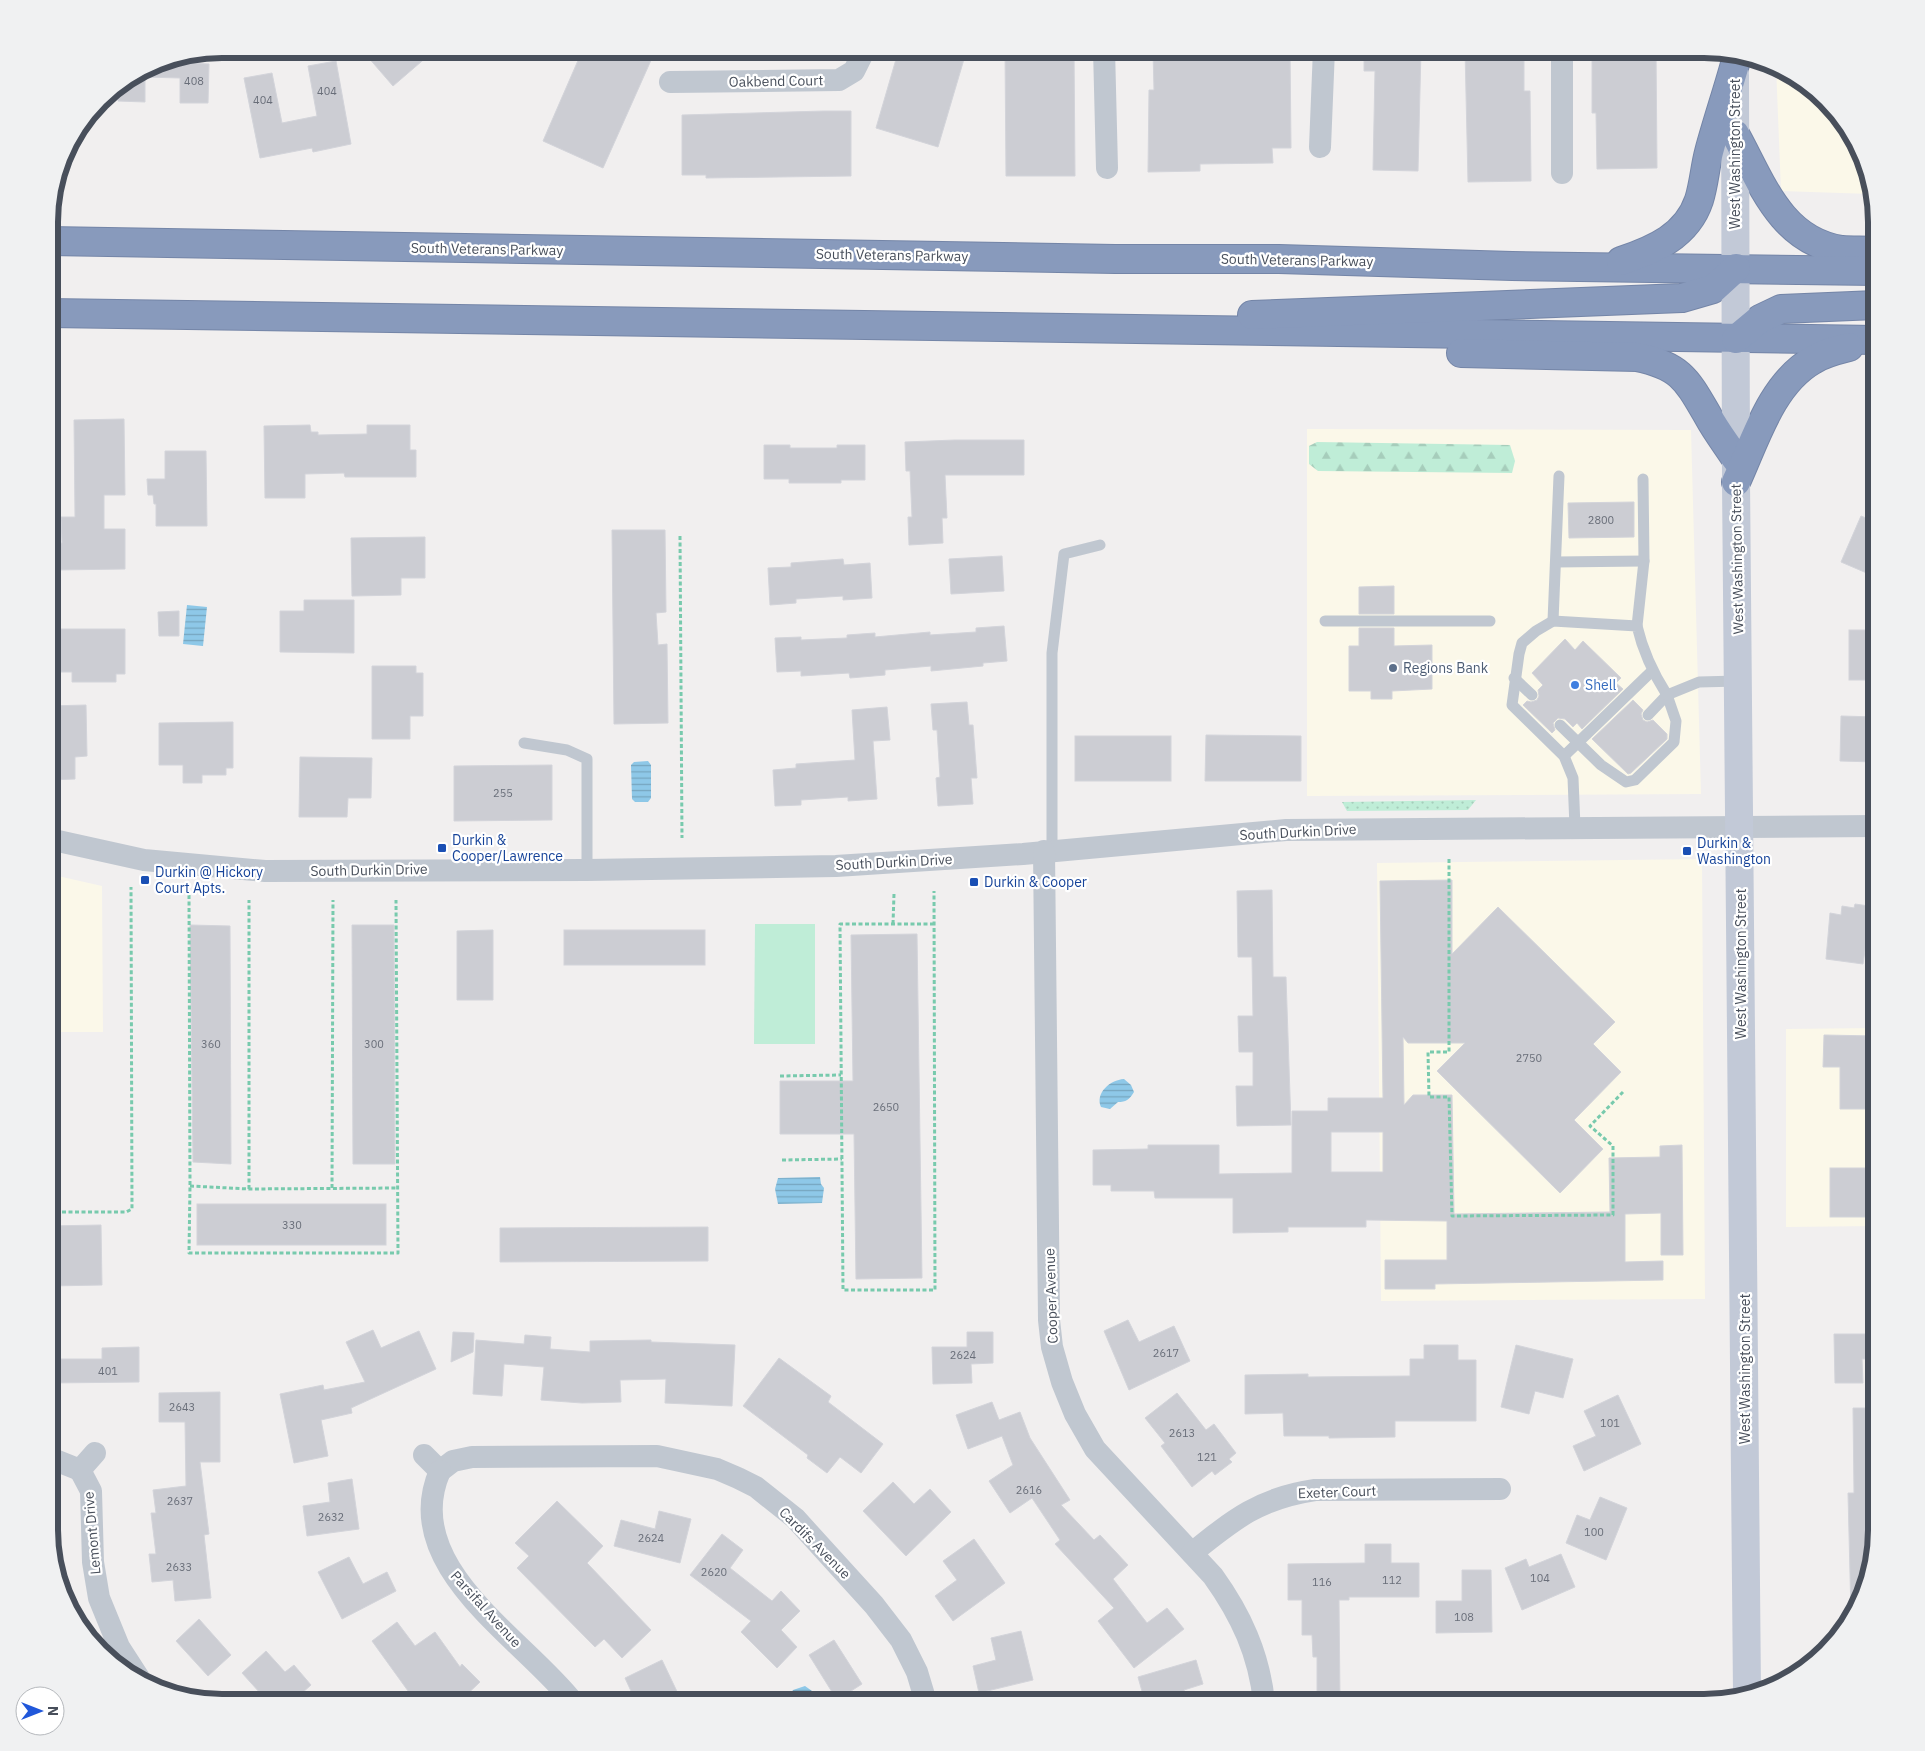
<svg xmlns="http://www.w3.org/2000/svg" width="1925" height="1751" font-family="'IBM Plex Sans',sans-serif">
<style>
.commercial{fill:#fbf8e9}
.grass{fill:url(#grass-dots)}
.forest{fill:url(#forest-firs)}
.garden{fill:#bfedd7}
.water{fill:url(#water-rules)}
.building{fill:#cccdd3;stroke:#d3d4da;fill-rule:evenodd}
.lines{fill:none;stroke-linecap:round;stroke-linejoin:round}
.highway-casing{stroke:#7485a7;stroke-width:30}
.path{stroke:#78caad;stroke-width:3;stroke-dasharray:4 2.5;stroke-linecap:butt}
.lane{stroke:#c0c7d0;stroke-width:11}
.street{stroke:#c0c7d0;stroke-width:22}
.secondary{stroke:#c2c9d7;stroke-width:28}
.highway{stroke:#889abc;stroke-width:28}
.service-dot{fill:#5c6f8a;stroke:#fff;stroke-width:2}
.shop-dot{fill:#3f7fe0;stroke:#fff;stroke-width:2}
.transit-dot{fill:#1a4fb4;stroke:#fff;stroke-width:2}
.labels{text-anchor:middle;stroke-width:4.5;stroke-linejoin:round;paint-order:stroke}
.number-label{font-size:11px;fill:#696e79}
.street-label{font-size:14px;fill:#484f5b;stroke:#fff}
.service-label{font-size:14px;fill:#4e5e75;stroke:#fff;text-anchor:start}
.shop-label{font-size:14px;fill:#366cbe;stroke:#fff;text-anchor:start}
.transit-label{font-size:14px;fill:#164399;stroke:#fff;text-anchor:start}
.rim{fill:none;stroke:#484f5b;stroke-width:6}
</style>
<defs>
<pattern id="grass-dots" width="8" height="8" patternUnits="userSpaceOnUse" patternTransform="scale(1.25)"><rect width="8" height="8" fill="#bfedd7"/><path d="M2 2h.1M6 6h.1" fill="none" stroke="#a6cdbb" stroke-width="1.8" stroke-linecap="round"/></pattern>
<pattern id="forest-firs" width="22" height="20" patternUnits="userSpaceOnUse" patternTransform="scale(1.25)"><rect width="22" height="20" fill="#bfedd7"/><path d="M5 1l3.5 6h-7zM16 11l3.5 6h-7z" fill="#a6cdbb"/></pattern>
<pattern id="water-rules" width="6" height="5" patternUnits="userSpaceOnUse" patternTransform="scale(1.25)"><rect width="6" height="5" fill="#8ec8e8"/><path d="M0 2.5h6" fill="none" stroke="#76a5bf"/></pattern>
</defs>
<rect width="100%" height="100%" fill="#f1efef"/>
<g class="commercial">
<polygon points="1776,66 1826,99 1863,155 1871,194 1781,191"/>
<polygon points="1307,429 1691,430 1701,794 1307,796"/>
<polygon points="1702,859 1705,1299 1381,1301 1377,863"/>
<polygon points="49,874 102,886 103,1032 49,1032"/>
<polygon points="1876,1028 1876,1226 1786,1227 1786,1029"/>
</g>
<polygon class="grass" points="1476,800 1468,810 1347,811 1342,802"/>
<polygon class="forest" points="1317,442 1510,445 1515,461 1512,473 1318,471 1309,464 1309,446"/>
<polygon class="garden" points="755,924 815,924 815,1044 754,1044"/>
<g class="water">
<polygon points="187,605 207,607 203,646 183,644"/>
<polygon points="648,761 651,765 651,798 648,802 635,802 632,799 631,765 634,762"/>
<path d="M1124 1079 1131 1085 1134 1092C1129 1100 1126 1102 1118 1102L1110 1109 1101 1107C1095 1093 1110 1080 1124 1079Z"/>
<polygon points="820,1177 821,1184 824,1188 822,1203 778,1204 775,1189 778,1178"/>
<polygon points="805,1686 812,1691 815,1702 790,1702 789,1697 793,1690"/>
</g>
<g class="building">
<polygon points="361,49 436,49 393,86"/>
<polygon points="583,49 656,49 603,168 543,141"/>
<polygon points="899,49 967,49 938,147 876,128"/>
<polygon points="1005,49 1074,49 1075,176 1006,176"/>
<polygon points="1161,49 1290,49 1291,148 1272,148 1273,163 1200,164 1200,171 1148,172 1149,90 1154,90 1153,50"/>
<polygon points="1364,49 1421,49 1418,171 1373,170 1375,71 1364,71"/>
<polygon points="1465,49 1524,49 1524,91 1530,91 1531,181 1468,182"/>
<polygon points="1592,49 1656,49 1657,168 1597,169 1596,113 1592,113"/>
<polygon points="186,56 186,63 209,64 208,103 180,103 180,78 145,77 145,102 118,101 119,85 155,62"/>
<polygon points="336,61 351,144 313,152 312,148 260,158 244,78 272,73 282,123 317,116 308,66"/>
<polygon points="824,111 851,111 851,176 706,178 706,175 682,175 682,115"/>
<polygon points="124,419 125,495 104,495 104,529 125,529 125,569 55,570 55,543 62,543 61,517 75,517 74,420"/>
<polygon points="310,425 311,432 318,432 318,435 367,434 367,425 410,425 410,450 416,450 416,477 345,477 344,473 305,474 305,498 265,498 264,426"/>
<polygon points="955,440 1024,440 1024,475 945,475 947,518 942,518 943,543 909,545 908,517 912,517 910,471 906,471 905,442"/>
<polygon points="764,445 790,445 790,448 837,448 837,445 865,445 865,480 841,480 841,483 789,483 789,479 764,479"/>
<polygon points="165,451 206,451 207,526 156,526 156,504 154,504 153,495 148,495 147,479 165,479"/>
<polygon points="1634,502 1634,537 1569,538 1568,503"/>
<polygon points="1861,516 1876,522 1876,577 1841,562"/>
<polygon points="612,530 665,530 666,612 656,613 658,645 667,644 668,723 614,724"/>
<polygon points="425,537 425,578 401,578 401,595 352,596 351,538"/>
<polygon points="1002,556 1004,591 951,594 949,559"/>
<polygon points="843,559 844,565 870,563 872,598 843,600 843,596 796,599 796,603 770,605 768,568 791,567 791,563"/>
<polygon points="1394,586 1394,614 1359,614 1359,587"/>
<polygon points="304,600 354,600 354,653 280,652 280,611 304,611"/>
<polygon points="179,611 179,636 159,636 158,612"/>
<polygon points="1004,626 1007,661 983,663 983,666 931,671 931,666 885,670 885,675 850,678 849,673 801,676 801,671 777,672 775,638 801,637 801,640 847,638 847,635 875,633 875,637 930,632 930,635 976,632 976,628"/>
<polygon points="1359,628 1394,628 1394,646 1432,645 1432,689 1392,691 1392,699 1371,699 1371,691 1349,691 1349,646 1359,646"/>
<polygon points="51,629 125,629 125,674 116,674 116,682 72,682 72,672 51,672"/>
<rect x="1849" y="630" width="27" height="50"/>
<polygon points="1565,639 1575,650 1583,641 1621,678 1616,683 1623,689 1582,729 1577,723 1573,727 1565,719 1558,718 1553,723 1555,730 1552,733 1523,705 1527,701 1531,702 1537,700 1539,696 1538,690 1543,685 1532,673"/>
<polygon points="372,666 416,666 416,673 423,673 423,716 410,716 410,739 372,739"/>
<polygon points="1633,700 1643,710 1641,714 1643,720 1647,722 1653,720 1667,734 1667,739 1631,773 1628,774 1592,739"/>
<polygon points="967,702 969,725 973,725 977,778 971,778 973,804 938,806 936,778 940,777 937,730 933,730 931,704"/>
<polygon points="86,705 87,756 75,757 75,779 49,780 49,706"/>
<polygon points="887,707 890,740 873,741 877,799 848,801 848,797 801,800 801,805 775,806 773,770 796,768 796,764 855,760 852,710"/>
<polygon points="1841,716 1876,717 1876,762 1840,761"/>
<polygon points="233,722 233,768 226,768 226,775 202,775 202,783 183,783 183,765 159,765 159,723"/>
<polygon points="1206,735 1301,736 1301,781 1205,781"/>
<rect x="1075" y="736" width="96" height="45"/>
<polygon points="300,757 372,758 371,798 348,798 347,817 299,817"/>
<polygon points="552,765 552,820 454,821 454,766"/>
<path d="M1452 880V954L1498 907 1615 1022 1593 1044 1621 1072 1574 1120 1603 1149 1560 1193 1437 1071 1465 1043H1408L1403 1037 1404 1105 1413 1095H1452L1454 1214 1610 1212 1609 1158 1660 1157V1146L1682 1145 1683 1255H1661V1213L1625 1214V1262L1663 1261V1280L1435 1284V1289H1385V1260H1447V1221L1366 1220V1227H1288V1232L1233 1233V1198H1155L1154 1191H1111V1185H1093V1150L1148 1149V1145H1219V1174L1292 1173V1111H1328V1098H1383L1380 881ZM1331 1132H1383V1172H1331Z"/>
<polygon points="1272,890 1273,977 1286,977 1291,1125 1237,1126 1236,1086 1253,1086 1253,1052 1239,1052 1238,1016 1253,1016 1252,957 1238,957 1237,891"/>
<polygon points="1855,904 1876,907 1876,946 1866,944 1863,964 1826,959 1830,913 1841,915 1842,906 1854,908"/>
<polygon points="190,925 230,926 231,1164 193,1162"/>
<polygon points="352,925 394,925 395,1164 353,1164"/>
<polygon points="493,930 493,1000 457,1000 457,931"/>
<rect x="564" y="930" width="141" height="35"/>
<polygon points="917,934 922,1278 856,1279 854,1134 780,1134 780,1081 853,1081 851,935"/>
<polygon points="1824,1035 1874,1036 1873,1067 1876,1067 1876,1101 1868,1101 1868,1109 1840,1109 1840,1067 1823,1067"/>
<rect x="1830" y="1168" width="46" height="49"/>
<rect x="197" y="1204" width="189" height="41"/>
<polygon points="101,1225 102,1285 49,1286 49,1226"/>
<polygon points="708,1227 708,1261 500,1262 500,1228"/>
<polygon points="1128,1320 1139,1342 1174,1326 1190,1361 1129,1390 1104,1331"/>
<polygon points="373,1330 381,1348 419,1331 436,1369 351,1408 352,1413 321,1420 328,1456 294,1463 280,1394 323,1385 324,1390 365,1382 346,1342"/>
<polygon points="453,1332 474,1333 473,1352 451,1362"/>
<polygon points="967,1332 993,1332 993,1363 971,1364 972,1383 933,1384 932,1347 967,1347"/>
<polygon points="1834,1334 1876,1334 1876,1359 1862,1359 1863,1383 1835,1383"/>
<polygon points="525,1335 551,1337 550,1349 590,1352 590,1341 651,1340 651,1342 735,1345 732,1406 665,1403 666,1379 620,1380 621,1402 582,1403 541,1400 544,1367 504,1364 502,1396 473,1394 476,1340 524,1344"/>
<polygon points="1424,1345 1458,1345 1458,1360 1476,1360 1476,1421 1395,1421 1395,1437 1329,1438 1329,1436 1284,1436 1283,1413 1245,1414 1245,1375 1308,1374 1308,1377 1410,1376 1410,1359 1424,1359"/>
<polygon points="1516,1345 1573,1359 1563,1398 1535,1391 1529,1414 1501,1407"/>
<polygon points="139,1347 139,1382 49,1383 49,1359 102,1359 102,1348"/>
<polygon points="779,1358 831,1396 828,1402 883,1444 861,1473 840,1457 827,1473 807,1458 808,1455 743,1406"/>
<polygon points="220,1392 220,1462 200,1462 209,1534 204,1535 211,1598 175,1601 173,1580 152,1582 149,1554 156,1554 151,1513 156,1513 153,1490 186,1486 185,1422 159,1422 159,1393"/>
<polygon points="1177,1393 1206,1430 1214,1424 1236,1453 1229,1459 1232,1462 1215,1475 1212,1471 1192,1487 1161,1446 1165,1443 1145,1418"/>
<polygon points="1618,1395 1641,1444 1584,1471 1573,1446 1596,1436 1584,1411"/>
<polygon points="992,1402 999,1420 1020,1412 1030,1438 1070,1500 1061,1505 1094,1540 1100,1535 1128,1565 1113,1579 1147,1623 1167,1608 1184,1629 1134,1668 1098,1621 1114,1608 1055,1544 1060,1540 1032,1498 1010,1513 989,1481 1013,1465 1002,1436 968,1449 956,1415"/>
<polygon points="1853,1408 1876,1408 1876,1541 1863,1596 1851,1614 1848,1493 1854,1493"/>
<polygon points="352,1479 359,1529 307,1536 303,1506 330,1502 328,1483"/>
<polygon points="893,1482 914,1504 930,1489 951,1512 906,1556 863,1511"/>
<polygon points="1600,1497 1627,1508 1606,1560 1566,1543 1577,1515 1590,1520"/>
<polygon points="557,1501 603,1546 587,1563 651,1630 622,1658 604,1639 595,1647 517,1568 529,1556 515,1543"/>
<polygon points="659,1511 691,1519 680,1563 614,1546 621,1520 655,1529"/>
<polygon points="722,1534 743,1550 730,1568 772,1601 781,1591 800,1611 781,1630 797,1647 777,1668 741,1632 751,1621 690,1575"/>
<polygon points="974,1539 1005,1583 953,1621 935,1596 957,1580 943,1561"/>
<polygon points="1365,1544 1391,1544 1391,1563 1419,1563 1419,1597 1349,1597 1349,1600 1339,1600 1340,1702 1317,1702 1317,1657 1313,1657 1312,1635 1302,1635 1302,1600 1288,1600 1288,1564 1365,1563"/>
<polygon points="1561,1554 1575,1587 1522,1610 1505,1568 1526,1559 1529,1567"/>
<polygon points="349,1557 363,1584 387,1572 396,1591 342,1619 318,1572"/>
<polygon points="1462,1570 1491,1570 1492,1632 1436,1633 1436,1601 1462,1601"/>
<polygon points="199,1619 231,1655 208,1676 176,1641"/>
<polygon points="397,1622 415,1646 435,1632 460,1667 462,1664 480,1682 459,1702 416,1702 372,1641"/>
<polygon points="1021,1631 1033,1680 979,1693 973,1666 996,1660 991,1638"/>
<polygon points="834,1640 862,1684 837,1700 809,1655"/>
<polygon points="266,1651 285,1672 294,1665 311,1685 292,1702 249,1702 260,1693 242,1673"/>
<polygon points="662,1660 682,1702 636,1702 625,1678"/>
<polygon points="1196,1660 1203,1684 1184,1690 1186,1697 1181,1698 1182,1702 1145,1702 1138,1677"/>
</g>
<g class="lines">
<defs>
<g id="highway">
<path d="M1735 134C1761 181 1780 241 1842 250 1853 251 1865 250 1876 251"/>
<polyline points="49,241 1115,259 1279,259 1512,266 1876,271"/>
<path d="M1621 261C1654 250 1687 236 1699 200 1704 184 1705 167 1709 152 1717 122 1727 93 1735 64"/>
<polyline points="49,313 1876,340"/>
<polyline points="1252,315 1682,298 1713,289 1736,268"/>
<polyline points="1736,339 1760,319 1781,309 1876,305"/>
<path d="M1461 353 1637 357C1681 366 1687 380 1708 416 1716 431 1727 445 1736 459"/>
<path d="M1736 482C1755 441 1771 384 1813 360 1824 353 1837 350 1849 347"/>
</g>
</defs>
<use href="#highway" class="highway-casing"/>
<g class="path">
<polyline points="680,536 682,838"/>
<polyline points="1449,859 1449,1052 1428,1052 1429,1097 1449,1097 1452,1216 1613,1215 1613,1146 1590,1126 1623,1092"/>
<polyline points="189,895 190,1186 189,1253 398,1253 396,900"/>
<polyline points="893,924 894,894"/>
<polyline points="934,924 840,924 843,1290 935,1290 934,891"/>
<polyline points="780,1076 841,1075"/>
<polyline points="782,1160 842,1159"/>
<polyline points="190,1186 249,1189 398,1188"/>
<polyline points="332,1188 333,900"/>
<polyline points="249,1189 249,900"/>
<polyline points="49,1212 126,1212 132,1209 131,887"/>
</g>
<g class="lane">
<polyline points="1556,562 1644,561"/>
<polyline points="1325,621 1490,621"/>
<polyline points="1553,621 1559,476"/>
<polyline points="1637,626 1644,561 1643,479"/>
<polyline points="1514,678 1532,695"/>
<polyline points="1560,725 1601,765 1626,782 1635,780 1674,742 1676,721 1667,695 1648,715"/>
<polyline points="524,743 567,750 587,759 587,870"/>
<polyline points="1564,756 1652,671"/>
<path d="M1575 827 1573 778 1564 756 1512 705 1519 654 1522 643 1536 631 1553 621 1637 626C1643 652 1653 673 1667 695L1699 682 1738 681"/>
<polyline points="1052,851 1052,653 1064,554 1100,545"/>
</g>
<g class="street">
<polyline points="1104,49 1107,168"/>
<polyline points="1562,49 1562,173"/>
<polyline points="670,82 839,80 854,71 865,49"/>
<polyline points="1320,147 1324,49"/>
<polyline points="49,839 144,860 265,871 587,870 836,866 1023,854 1286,830 1876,826"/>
<path d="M1044 851 1049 1320 1052 1347 1062 1382 1075 1414 1095 1449 1213 1576C1241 1615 1259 1654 1264 1702"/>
<polyline points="424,1455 440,1471"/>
<polyline points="49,1460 55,1460 80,1470"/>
<polyline points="80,1470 91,1491 93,1562 99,1598 119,1647 139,1678"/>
<polyline points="80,1470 95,1453"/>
<polyline points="440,1471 453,1461 472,1457 657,1456 717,1469 738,1478 756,1487 795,1518 874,1605 901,1640 917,1672 926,1702"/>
<path d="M440 1471C398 1566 523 1638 573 1702"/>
<path d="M1192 1553C1234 1519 1260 1498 1315 1490L1500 1489"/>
</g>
<polyline class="secondary" points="1735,75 1736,482 1747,1694"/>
<use href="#highway" class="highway"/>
</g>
<circle class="service-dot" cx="1393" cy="668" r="5"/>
<circle class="shop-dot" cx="1575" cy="685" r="5"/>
<g class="transit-dot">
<rect x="437" y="843" width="10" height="10" rx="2.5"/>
<rect x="1682" y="846" width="10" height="10" rx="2.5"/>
<rect x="140" y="875" width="10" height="10" rx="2.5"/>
<rect x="969" y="877" width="10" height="10" rx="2.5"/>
</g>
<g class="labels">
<g class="number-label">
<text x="194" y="85">408</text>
<text x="327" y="95">404</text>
<text x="263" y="104">404</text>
<text x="1601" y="524">2800</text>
<text x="503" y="797">255</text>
<text x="211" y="1048">360</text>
<text x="374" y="1048">300</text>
<text x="1529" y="1062">2750</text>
<text x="886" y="1111">2650</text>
<text x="292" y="1229">330</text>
<text x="1166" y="1357">2617</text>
<text x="963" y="1359">2624</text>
<text x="108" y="1375">401</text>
<text x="182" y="1411">2643</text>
<text x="1610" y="1427">101</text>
<text x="1182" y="1437">2613</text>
<text x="1207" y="1461">121</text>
<text x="1029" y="1494">2616</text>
<text x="180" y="1505">2637</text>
<text x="331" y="1521">2632</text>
<text x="1594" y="1536">100</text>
<text x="651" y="1542">2624</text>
<text x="179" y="1571">2633</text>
<text x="714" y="1576">2620</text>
<text x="1540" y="1582">104</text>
<text x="1392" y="1584">112</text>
<text x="1322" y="1586">116</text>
<text x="1464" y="1621">108</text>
</g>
<g class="street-label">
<text transform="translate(776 81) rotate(-1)" y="5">Oakbend Court</text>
<text transform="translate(1735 154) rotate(-90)" y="5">West Washington Street</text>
<text transform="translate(487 249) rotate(1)" y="5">South Veterans Parkway</text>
<text transform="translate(892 255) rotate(1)" y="5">South Veterans Parkway</text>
<text transform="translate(1297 260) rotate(1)" y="5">South Veterans Parkway</text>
<text transform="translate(1737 559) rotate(-91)" y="5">West Washington Street</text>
<text transform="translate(1298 832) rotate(-3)" y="5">South Durkin Drive</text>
<text transform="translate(894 862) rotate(-3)" y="5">South Durkin Drive</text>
<text transform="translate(369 870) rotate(-1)" y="5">South Durkin Drive</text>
<text transform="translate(1741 964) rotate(-90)" y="5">West Washington Street</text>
<text transform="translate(1051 1296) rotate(-92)" y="5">Cooper Avenue</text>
<text transform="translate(1745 1369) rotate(-90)" y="5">West Washington Street</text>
<text transform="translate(1337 1492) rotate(-2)" y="5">Exeter Court</text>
<text transform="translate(92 1533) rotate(-95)" y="5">Lemont Drive</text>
<text transform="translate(815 1543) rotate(45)" y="5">Cardifs Avenue</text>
<text transform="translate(486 1609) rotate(48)" y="5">Parsifal Avenue</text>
</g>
<g class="service-label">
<text x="1403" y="673">Regions Bank</text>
</g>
<g class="shop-label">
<text x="1585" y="690">Shell</text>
</g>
<g class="transit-label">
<text x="452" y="845">Durkin &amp;<tspan x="452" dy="16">Cooper/Lawrence</tspan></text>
<text x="1697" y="848">Durkin &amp;<tspan x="1697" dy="16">Washington</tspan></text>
<text x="155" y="877">Durkin @ Hickory<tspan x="155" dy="16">Court Apts.</tspan></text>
<text x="984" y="887">Durkin &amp; Cooper</text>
</g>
</g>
<path d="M0 0H1925V1751H0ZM222 58H1704A164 164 0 0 1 1868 222V1530A164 164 0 0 1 1704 1694H222A164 164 0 0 1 58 1530V222A164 164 0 0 1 222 58Z" fill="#f0f1f2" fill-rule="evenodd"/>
<path class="rim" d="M222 58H1704A164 164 0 0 1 1868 222V1530A164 164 0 0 1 1704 1694H222A164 164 0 0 1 58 1530V222A164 164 0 0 1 222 58Z"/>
<g transform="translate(40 1711) rotate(90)"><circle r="24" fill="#ffffff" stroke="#b6b9bd"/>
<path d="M0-4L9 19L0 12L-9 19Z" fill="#2057da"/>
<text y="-8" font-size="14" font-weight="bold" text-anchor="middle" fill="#484f5b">N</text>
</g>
</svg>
